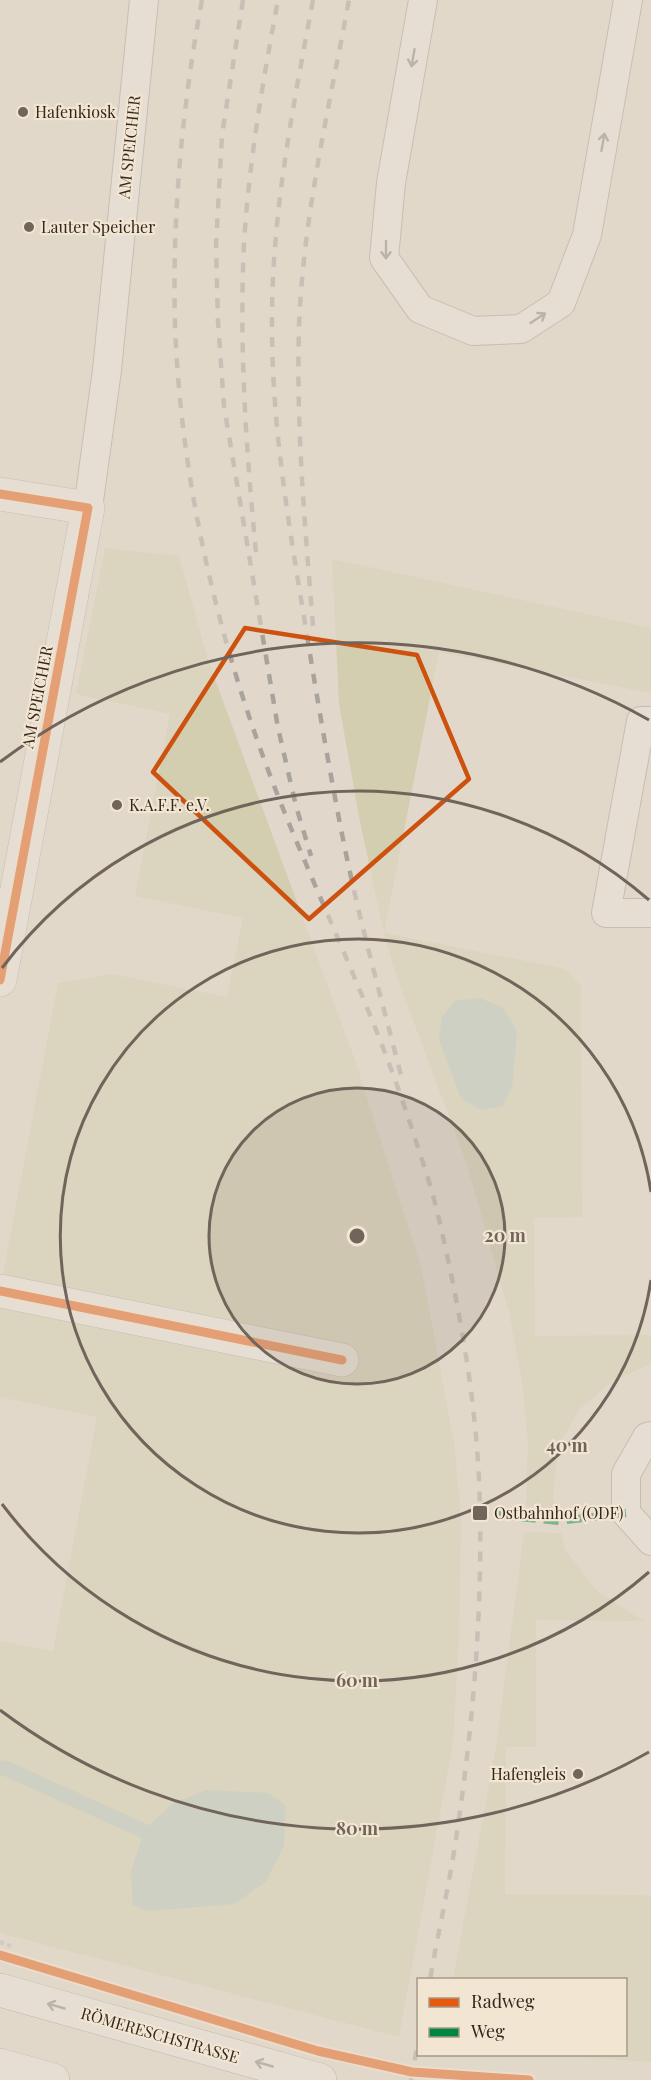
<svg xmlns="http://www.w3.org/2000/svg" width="651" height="2080" font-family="'Playfair Display',serif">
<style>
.green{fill:#d2ceaf}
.water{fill:#b6c5ba}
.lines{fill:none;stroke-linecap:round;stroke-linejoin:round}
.stream{stroke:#b6c5ba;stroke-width:15}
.service-casing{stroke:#a69e95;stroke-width:30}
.minor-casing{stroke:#a69e95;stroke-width:34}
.secondary-casing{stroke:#958d85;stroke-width:34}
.path{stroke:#c2bbb3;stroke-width:4;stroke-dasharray:4.5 3;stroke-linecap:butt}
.service{stroke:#eae4dc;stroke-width:28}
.minor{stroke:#eae4dc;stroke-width:33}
.secondary{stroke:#eae4dc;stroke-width:33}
.rail{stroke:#a8a39d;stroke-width:4.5;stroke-dasharray:10 10;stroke-linecap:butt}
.quiet{stroke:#00873e;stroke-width:8;stroke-dasharray:15 8;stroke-linecap:butt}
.cycleway-casing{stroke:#f2e5d1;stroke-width:13}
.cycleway{stroke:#e8590c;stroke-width:9}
.oneway{stroke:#8e857d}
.marked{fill:none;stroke:#cd510f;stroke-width:4.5;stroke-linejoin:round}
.ring{fill:none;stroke:#70645b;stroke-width:3}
.poi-dot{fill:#70645b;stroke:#f2e5d1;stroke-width:2}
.labels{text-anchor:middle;stroke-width:4.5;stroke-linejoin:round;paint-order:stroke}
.poi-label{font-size:16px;fill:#33261e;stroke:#f2e5d1;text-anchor:start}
.street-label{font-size:16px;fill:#33261e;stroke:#f2e5d1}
.centre{fill:#70645b;stroke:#f2e5d1;stroke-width:3}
.ring-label{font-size:18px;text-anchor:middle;font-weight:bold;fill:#70645b;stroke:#f2e5d1;stroke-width:4.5;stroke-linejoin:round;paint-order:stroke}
</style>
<rect width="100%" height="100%" fill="#e1d8cb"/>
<g class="green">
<polygon points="105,548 179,556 208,660 355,1060 422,1270 454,1443 461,1517 459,1635 453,1743 399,2037 0,1933 0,1641 53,1651 97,1417 0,1397 0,1290 58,983 112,974 227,997 243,918 135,896 170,714 76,694"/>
<polygon points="332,559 651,628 651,693 439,652 384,933 566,969 581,986 582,1217 534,1218 535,1336 651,1335 651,1364 613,1381 580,1408 558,1447 553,1499 556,1510 526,1506 528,1441 522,1381 509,1312 466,1162 395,972 384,933 360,822 339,704"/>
<polygon points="524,1532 561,1533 566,1551 597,1591 644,1621 536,1620 536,1747 506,1747 505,1894 644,1895 651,1897 651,2062 555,2055 626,2054 626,1980 453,1979 496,1748"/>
</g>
<g class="water">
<polygon points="480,998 503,1008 517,1032 512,1087 503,1106 481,1110 461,1098 439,1040 442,1017 455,1001"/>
<polygon points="206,1790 268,1793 285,1805 284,1846 266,1881 234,1904 148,1911 133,1905 131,1872 144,1831 172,1804"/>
</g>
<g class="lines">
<polyline class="stream" points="0,1768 5,1768 144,1831"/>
<defs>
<g id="service">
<polyline points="423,0 391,183 384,258 420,309 473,331 521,329 561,303 587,235 628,0"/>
<polyline points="88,508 107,370 144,0"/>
<polyline points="651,721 641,721 606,913 651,913"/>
<polyline points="651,1436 647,1437 626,1474 626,1513 651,1541"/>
</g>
<g id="minor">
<polyline points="0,494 88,508 0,980"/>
<polyline points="0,1291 342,1360"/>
</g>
<g id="secondary">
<polyline points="0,1990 320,2080"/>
<polyline points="0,2065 53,2080"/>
</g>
</defs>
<use href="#service" class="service-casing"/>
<use href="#minor" class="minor-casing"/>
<use href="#secondary" class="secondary-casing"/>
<polyline class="path" points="0,1942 11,1946"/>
<use href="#service" class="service"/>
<use href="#minor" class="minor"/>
<use href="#secondary" class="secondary"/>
<g class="rail">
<path d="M202 0C182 107 172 216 175 325 181 490 222 658 284 811 326 915 375 1016 410 1123 419 1152 430 1181 437 1211 460 1308 479 1413 480 1513 482 1622 472 1732 456 1839 449 1886 438 1933 430 1980"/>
<polyline points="243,0 222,135 216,245 218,322 224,406 278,728 296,806 311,856"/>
<path d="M313 0C293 107 271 217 272 327 272 425 288 520 304 617 316 692 329 769 344 844 360 923 382 1001 402 1079"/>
<path d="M256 552C246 449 239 346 244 243 249 162 263 80 278 0"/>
<path d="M313 626C305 526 296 427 299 327 303 217 329 108 349 0"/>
<polyline points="411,2080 418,2042"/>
</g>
<polyline class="quiet" points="498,1515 559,1521 626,1513"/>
<defs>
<g id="cycleway">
<polyline points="0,494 88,508 0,980"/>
<polyline points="0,1291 342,1360"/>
<polyline points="0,1955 318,2051 412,2072 529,2080"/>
</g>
</defs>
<use href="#cycleway" class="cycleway-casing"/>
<use href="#cycleway" class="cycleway"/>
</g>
<defs><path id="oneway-shaft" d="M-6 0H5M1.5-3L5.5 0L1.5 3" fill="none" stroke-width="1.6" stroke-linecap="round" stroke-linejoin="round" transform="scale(1.5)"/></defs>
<g class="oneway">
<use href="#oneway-shaft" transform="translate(413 58) rotate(100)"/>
<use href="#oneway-shaft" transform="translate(603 142) rotate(-80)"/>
<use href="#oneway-shaft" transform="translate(386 250) rotate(90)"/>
<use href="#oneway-shaft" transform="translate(538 318) rotate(-33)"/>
<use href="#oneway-shaft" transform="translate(56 2006) rotate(-164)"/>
<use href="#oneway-shaft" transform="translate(264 2064) rotate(-164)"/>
</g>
<path d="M0 0H651V2080H0ZM245 628 417 655 469 779 309 919 153 772Z" fill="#e1d8cb" fill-opacity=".55" fill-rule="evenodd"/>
<path class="marked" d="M245 628 417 655 469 779 309 919 153 772Z"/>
<circle cx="357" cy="1236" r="148" fill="#70645b" fill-opacity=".12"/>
<g class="ring">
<circle cx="357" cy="1236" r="148"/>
<path d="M651 1280A297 297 0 1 1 651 1192"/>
<path d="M649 1572A445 445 0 0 1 2 1504M2 968A445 445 0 0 1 649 900"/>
<path d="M649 1752A593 593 0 0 1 0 1710M0 762A593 593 0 0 1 649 720"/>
</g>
<g class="poi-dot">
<circle cx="23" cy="112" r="6"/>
<circle cx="29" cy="227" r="6"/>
<circle cx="117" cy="805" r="6"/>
<rect x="472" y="1505" width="16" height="16" rx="3"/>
<circle cx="578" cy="1774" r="6"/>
</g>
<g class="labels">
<g class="poi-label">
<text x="35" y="118">Hafenkiosk</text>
<text x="41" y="233">Lauter Speicher</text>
<text x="129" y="811">K.A.F.F. e.V.</text>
<text x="494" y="1519">Ostbahnhof (ODF)</text>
<text x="566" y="1780" text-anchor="end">Hafengleis</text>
</g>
<g class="street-label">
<text transform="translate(129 147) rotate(-84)" y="6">AM SPEICHER</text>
<text transform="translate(37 697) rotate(-79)" y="6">AM SPEICHER</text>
<text transform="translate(160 2035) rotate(16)" y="6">RÖMERESCHSTRASSE</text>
</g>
</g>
<circle cx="357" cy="1236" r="9" class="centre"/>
<g class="ring-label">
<text x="505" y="1242">20 m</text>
<text x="567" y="1452">40 m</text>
<text x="357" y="1687">60 m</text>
<text x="357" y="1835">80 m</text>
</g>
<rect x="417" y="1978" width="210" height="78" fill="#f2e5d1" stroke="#a69989" stroke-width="1.5"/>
<rect x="429" y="1998" width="30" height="9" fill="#e8590c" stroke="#a69989" stroke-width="1.5"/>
<text x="471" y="2008" font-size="18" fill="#33261e">Radweg</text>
<rect x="429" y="2028" width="30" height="9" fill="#00873e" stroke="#a69989" stroke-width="1.5"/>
<text x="471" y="2038" font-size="18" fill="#33261e">Weg</text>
</svg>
